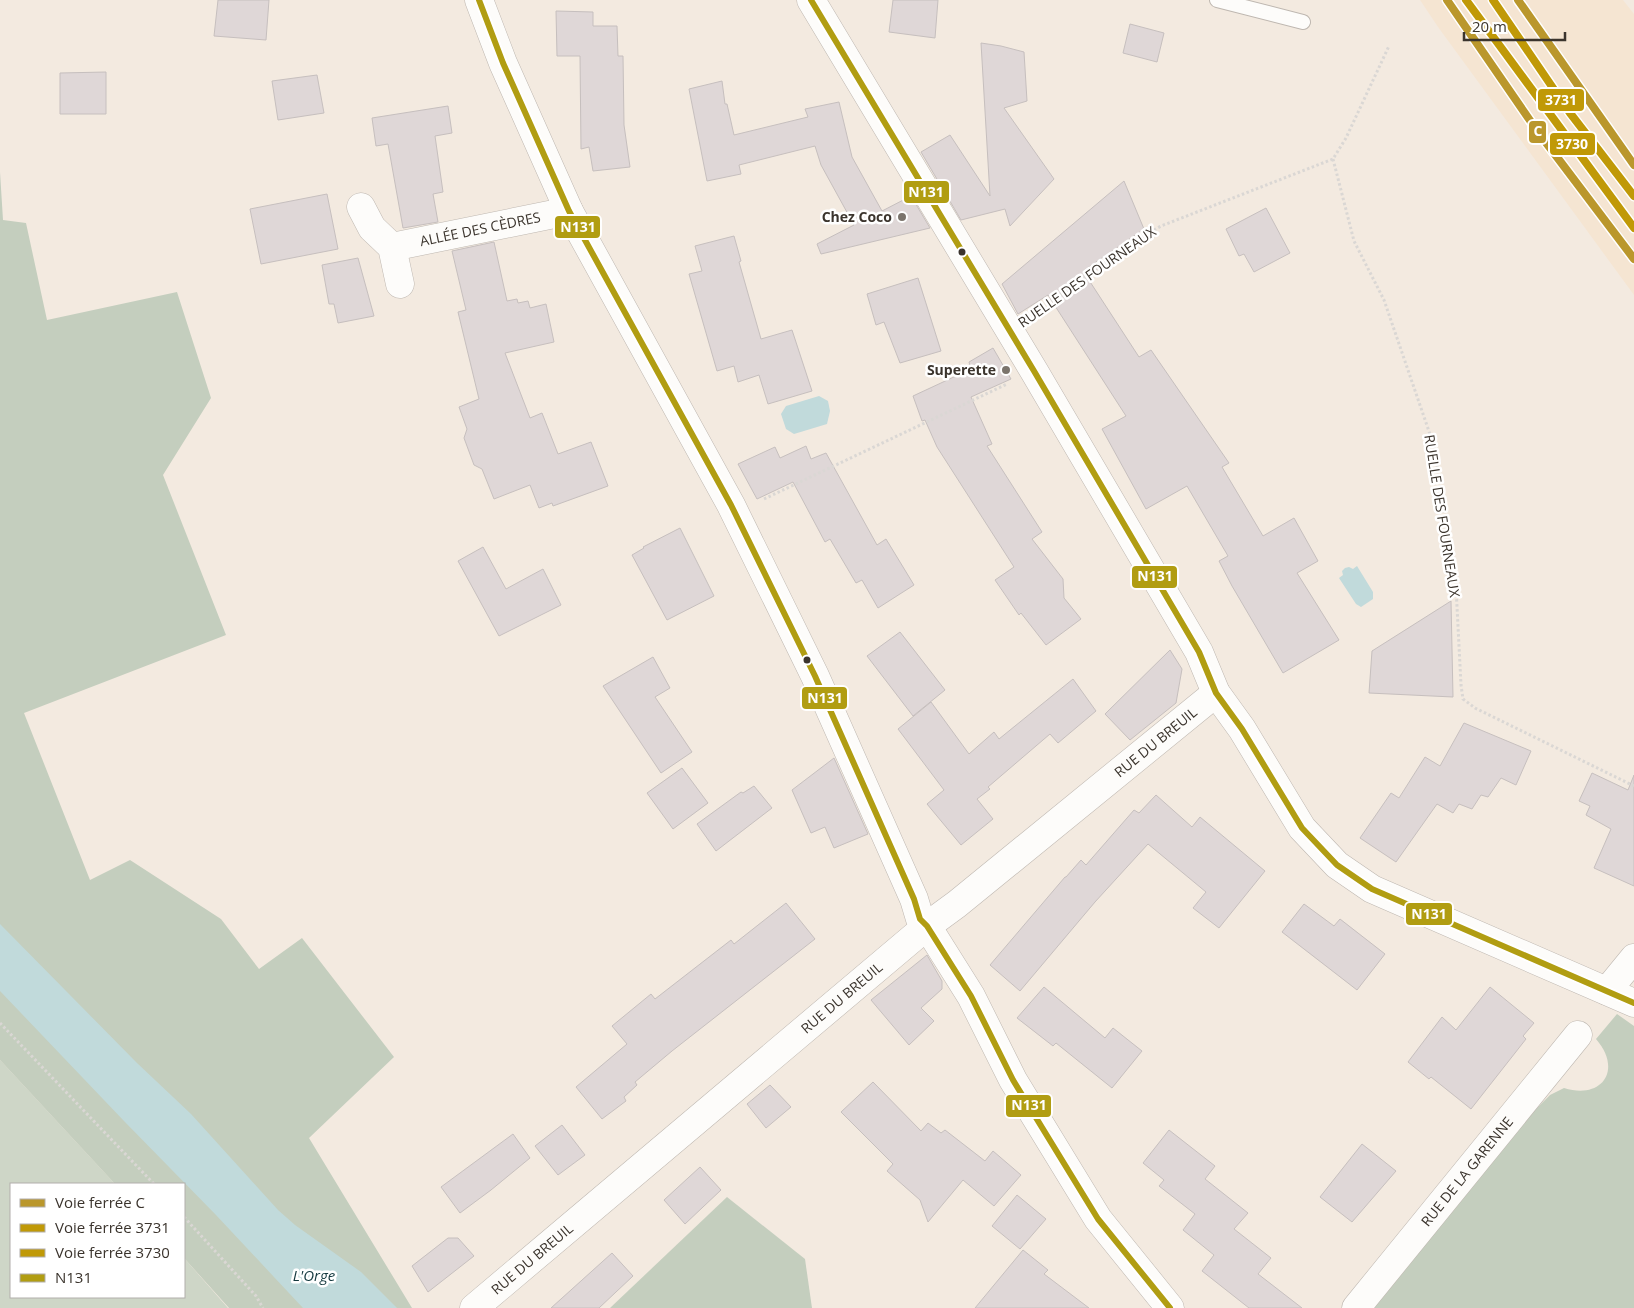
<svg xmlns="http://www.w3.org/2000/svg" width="1634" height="1308" font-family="'Open Sans',sans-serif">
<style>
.built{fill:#f5e5d2}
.green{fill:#ced6c7}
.forest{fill:#c4cebe}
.water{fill:#c1dadb}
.building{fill:#dfd7d7;stroke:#c6bfbe}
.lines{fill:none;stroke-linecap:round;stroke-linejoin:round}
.service-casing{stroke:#beb7b0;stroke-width:16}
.minor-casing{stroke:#beb7b0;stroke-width:29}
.tertiary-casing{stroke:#beb7b0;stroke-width:29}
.secondary-casing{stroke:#beb7b0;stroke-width:29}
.path{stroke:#dad7d4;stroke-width:3;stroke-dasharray:2.5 2.5;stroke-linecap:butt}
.service{stroke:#fdfcfa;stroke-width:14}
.minor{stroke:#fdfcfa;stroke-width:28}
.tertiary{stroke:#fdfcfa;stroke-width:28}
.secondary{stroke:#fdfcfa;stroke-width:28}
.bus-1-casing{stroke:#fff;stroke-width:10}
.bus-1{stroke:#b19d12;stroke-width:6}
.rail-1-casing{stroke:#fff;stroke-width:11}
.rail-2-casing{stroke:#fff;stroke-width:11}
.rail-3-casing{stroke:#fff;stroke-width:11}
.rail-1{stroke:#ba972c;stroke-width:8}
.rail-2{stroke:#c09907;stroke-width:8}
.rail-3{stroke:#c09907;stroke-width:8}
.poi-dot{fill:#7b746c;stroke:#fff;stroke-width:2}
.bus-dot{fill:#3b342d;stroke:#fff;stroke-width:2}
.labels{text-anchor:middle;stroke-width:5;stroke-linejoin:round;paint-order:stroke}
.poi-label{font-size:14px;font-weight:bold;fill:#3b342d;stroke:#fff;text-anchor:end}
.street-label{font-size:14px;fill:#3b342d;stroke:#fff}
.water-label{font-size:15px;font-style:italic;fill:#13383e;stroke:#fff}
.line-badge{stroke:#fff;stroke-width:2}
.badge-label{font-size:14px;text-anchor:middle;font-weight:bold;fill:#fff}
</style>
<rect width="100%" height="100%" fill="#f3eae0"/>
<polygon class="built" points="1420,0 1623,0 1634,14 1634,295 1438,27"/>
<polygon class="green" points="0,1060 115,1184 11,1184 11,1297 184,1297 184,1258 228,1308 0,1308"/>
<g class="forest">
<polygon points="0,172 3,220 26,223 47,320 177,292 211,398 163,475 226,635 24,713 90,880 130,860 221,919 259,969 302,938 394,1057 309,1138 412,1308 229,1308 184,1258 184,1184 115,1184 0,1060"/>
<path d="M1617 1014 1634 1026V1308H1370L1516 1120 1535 1110 1550 1095 1564 1088C1602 1100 1623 1070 1596 1039Z"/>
<polygon points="727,1197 805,1259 812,1308 610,1308"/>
</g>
<g class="water">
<polygon points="819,396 828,401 830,411 827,424 794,434 786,429 781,414 786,406"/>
<polygon points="1357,566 1373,592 1373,599 1361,607 1356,604 1339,578 1343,575 1342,571 1345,568 1349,567 1353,569"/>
<polygon points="0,924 137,1063 191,1114 278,1210 295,1225 361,1272 397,1308 303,1308 216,1215 124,1121 0,991"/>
</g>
<g class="building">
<polygon points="218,0 269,0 266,40 214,36"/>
<polygon points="893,0 938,0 935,38 889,32"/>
<polygon points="556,11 593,12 593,26 617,26 618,56 623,56 624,125 630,167 593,171 589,147 581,149 580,56 557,56"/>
<polygon points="1130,24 1164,33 1157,62 1123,53"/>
<polygon points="981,43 1001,46 1024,52 1027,101 1004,108 1054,179 1010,226 1005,209 961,220 921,152 950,135 990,196"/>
<polygon points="106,72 106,114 60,114 60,73"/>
<polygon points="317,75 324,113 278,120 272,81"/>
<polygon points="722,81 725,104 727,104 734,135 808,117 805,109 839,102 852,157 882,211 911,196 930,228 821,254 817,244 854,225 821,165 815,146 739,165 741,174 707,181 689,89"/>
<polygon points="448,106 452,133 435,136 443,192 433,194 438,222 403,228 388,144 376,146 372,118"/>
<polygon points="1124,181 1144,229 1083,271 1139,357 1151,350 1229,463 1222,467 1263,536 1294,518 1318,561 1297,573 1339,640 1283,673 1232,586 1219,561 1228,556 1187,486 1146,509 1102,429 1126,416 1048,295 1018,314 1002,284"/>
<polygon points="327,194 338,249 261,264 250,209"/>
<polygon points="1266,208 1290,253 1254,272 1244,254 1239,256 1226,229"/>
<polygon points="734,236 741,261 739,262 761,339 792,330 812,391 768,404 759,375 738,382 734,366 717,371 689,274 702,271 695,246"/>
<polygon points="494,242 507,301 517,299 518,303 528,301 530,308 546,304 554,342 505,353 530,418 542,413 558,454 591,442 608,486 553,506 552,503 539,508 530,485 494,499 482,469 474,465 464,438 467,429 459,407 479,399 458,312 466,310 452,251"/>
<polygon points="358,258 374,316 338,323 334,304 329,304 322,265"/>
<polygon points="918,278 941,351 900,363 884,322 876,325 867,294"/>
<polygon points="993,348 1011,379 971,397 992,444 987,446 1042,532 1032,539 1063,579 1064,598 1081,619 1046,645 1021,613 1019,615 995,580 1014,567 937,447 925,420 922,421 913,396 971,369 969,362"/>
<polygon points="806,446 811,459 826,453 877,545 886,539 914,585 878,608 862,580 856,583 830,539 825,542 793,482 757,499 738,464 775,447 780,458"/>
<polygon points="680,528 714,596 667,620 632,555 644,548 643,547"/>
<polygon points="483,547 506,589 543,569 561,605 499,636 458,561"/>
<polygon points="1451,601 1453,697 1369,693 1372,651"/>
<polygon points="900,632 945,690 913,716 867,656"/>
<polygon points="1170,650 1182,669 1176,703 1130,740 1105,714"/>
<polygon points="653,657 670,688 655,697 692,752 661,773 603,686"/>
<polygon points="1073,679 1096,711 1058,743 1050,734 988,787 990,789 977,799 993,819 961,845 927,804 944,790 898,729 931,702 969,754 994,732 999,739"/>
<polygon points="1464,723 1531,751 1516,785 1501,778 1488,797 1481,795 1472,809 1459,804 1453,813 1437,804 1396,862 1360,838 1391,793 1399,798 1425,757 1440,766"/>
<polygon points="834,758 868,834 834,848 825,827 811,833 792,790"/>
<polygon points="682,768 708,803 673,829 647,793"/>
<polygon points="1592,773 1628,790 1634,775 1634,886 1594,868 1611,829 1586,815 1590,806 1579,801"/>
<polygon points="754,786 772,808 716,851 697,824 741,792 743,793"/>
<polygon points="1156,795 1192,827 1200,817 1265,871 1219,928 1193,908 1206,892 1148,844 1095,902 1020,991 990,965 1065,877 1066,877 1081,860 1086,865 1134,810 1139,813"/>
<polygon points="786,903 815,939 672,1051 635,1082 637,1085 624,1097 626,1101 602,1119 576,1087 627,1044 612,1026 651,994 655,999 731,940 734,944"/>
<polygon points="1304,904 1334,926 1340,919 1385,954 1357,990 1282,932"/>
<polygon points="927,955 942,981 942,989 921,1008 934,1021 909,1045 871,1000"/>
<polygon points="1044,987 1105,1038 1113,1028 1142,1051 1112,1088 1056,1043 1053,1046 1017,1018"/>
<polygon points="1490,987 1534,1023 1523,1036 1526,1039 1471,1109 1431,1077 1429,1079 1408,1062 1442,1017 1456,1030"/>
<polygon points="873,1082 921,1131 928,1123 941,1133 945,1130 985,1161 993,1151 1021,1175 994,1206 963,1180 928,1222 920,1200 887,1171 893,1164 841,1112"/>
<polygon points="770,1085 791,1107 766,1128 747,1104"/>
<polygon points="562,1125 585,1155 558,1175 535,1146"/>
<polygon points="1169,1130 1215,1166 1205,1179 1248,1213 1234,1229 1271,1258 1258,1274 1302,1308 1249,1308 1202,1271 1214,1255 1183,1230 1195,1214 1159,1186 1164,1180 1143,1163"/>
<polygon points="513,1134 530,1158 491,1190 460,1213 441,1187"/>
<polygon points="1362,1144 1396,1171 1352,1222 1320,1197"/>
<polygon points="700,1167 721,1190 685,1224 664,1200"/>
<polygon points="1017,1195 1046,1219 1020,1249 992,1226"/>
<polygon points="448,1238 458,1238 474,1256 428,1292 412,1266"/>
<polygon points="1023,1250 1048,1270 1044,1274 1089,1308 975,1308"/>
<polygon points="612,1253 633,1276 599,1308 551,1308"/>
</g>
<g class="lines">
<defs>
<polyline id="service" points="1217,0 1303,22"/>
<g id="minor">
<polyline points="361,207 372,228 392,247 400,284"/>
<path id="s1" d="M392 247 569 211"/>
<polyline points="1607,991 1634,958"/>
<path id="s2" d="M1356 1308 1578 1035"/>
</g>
<g id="tertiary">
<path id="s3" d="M474 1308 927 926 957 904 1216 693"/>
</g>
<g id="secondary">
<polyline points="479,0 503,63 569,211 731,505 815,676 914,899 920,919 927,926 971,996 1013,1080 1098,1219 1170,1308"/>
<polyline points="811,0 1034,371 1199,652 1216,693 1242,729 1302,828 1337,865 1372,889 1634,1003"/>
</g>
</defs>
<use href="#service" class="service-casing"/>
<use href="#minor" class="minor-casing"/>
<use href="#tertiary" class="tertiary-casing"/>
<use href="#secondary" class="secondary-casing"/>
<g class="path">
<polyline points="1333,159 1354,241 1384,300 1434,446 1456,587 1461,685 1463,699 1475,708 1634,786"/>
<polyline points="1035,313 1132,243 1161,226 1333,159 1346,138 1389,46"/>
<polyline points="764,499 1007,384"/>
<polyline points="0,1023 154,1184"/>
<polyline points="184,1217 256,1296 263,1308"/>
</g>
<use href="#service" class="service"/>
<use href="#minor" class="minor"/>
<use href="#tertiary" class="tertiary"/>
<use href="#secondary" class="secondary"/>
<defs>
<g id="bus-1">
<polyline points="479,0 503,63 569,211 731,505 815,676 914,899 920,919 927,926 971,996 1013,1080 1098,1219 1170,1308"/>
<polyline points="811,0 1034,371 1199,652 1216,693 1242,729 1302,828 1337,865 1372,889 1634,1003"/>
</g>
</defs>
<use href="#bus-1" class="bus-1-casing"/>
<use href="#bus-1" class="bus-1"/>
<defs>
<g id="rail-1">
<polyline points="1447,0 1538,132 1634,259"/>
<polyline points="1518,0 1634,165"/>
</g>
<polyline id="rail-2" points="1493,0 1570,113 1634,196"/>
<polyline id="rail-3" points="1466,0 1634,228"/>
</defs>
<use href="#rail-1" class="rail-1-casing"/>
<use href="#rail-2" class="rail-2-casing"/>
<use href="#rail-3" class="rail-3-casing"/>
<use href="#rail-1" class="rail-1"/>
<use href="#rail-2" class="rail-2"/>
<use href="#rail-3" class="rail-3"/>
</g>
<g class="poi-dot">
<circle cx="902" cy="217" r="5"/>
<circle cx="1006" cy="370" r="5"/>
</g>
<g class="bus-dot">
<circle cx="962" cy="252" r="4.5"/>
<circle cx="807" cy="660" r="4.5"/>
</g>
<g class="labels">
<g class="poi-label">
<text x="892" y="222">Chez Coco</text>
<text x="996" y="375">Superette</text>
</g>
<g class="street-label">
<text dy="5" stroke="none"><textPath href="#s1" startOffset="90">ALLÉE DES CÈDRES</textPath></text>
<text transform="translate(1087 277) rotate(-35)" y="5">RUELLE DES FOURNEAUX</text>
<text transform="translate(1442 516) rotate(81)" y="5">RUELLE DES FOURNEAUX</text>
<text dy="5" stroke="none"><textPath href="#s3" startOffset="886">RUE DU BREUIL</textPath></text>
<text dy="5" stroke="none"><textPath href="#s3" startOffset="481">RUE DU BREUIL</textPath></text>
<text dy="5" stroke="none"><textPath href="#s2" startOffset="176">RUE DE LA GARENNE</textPath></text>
<text dy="5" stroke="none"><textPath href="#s3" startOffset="76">RUE DU BREUIL</textPath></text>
</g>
<g class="water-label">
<text x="314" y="1281">L'Orge</text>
</g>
</g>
<g class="line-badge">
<rect x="1537" y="88" width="48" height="24" rx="5" fill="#c09907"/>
<rect x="1528" y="120" width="19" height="24" rx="5" fill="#ba972c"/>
<rect x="1549" y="132" width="47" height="24" rx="5" fill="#c09907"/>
<rect x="903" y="180" width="47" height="24" rx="5" fill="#b19d12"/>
<rect x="554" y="215" width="47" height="24" rx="5" fill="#b19d12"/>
<rect x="1131" y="565" width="47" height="24" rx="5" fill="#b19d12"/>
<rect x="801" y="686" width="47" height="24" rx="5" fill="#b19d12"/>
<rect x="1405" y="902" width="48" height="24" rx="5" fill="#b19d12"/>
<rect x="1005" y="1094" width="47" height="24" rx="5" fill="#b19d12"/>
</g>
<g class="badge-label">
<text x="1561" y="105">3731</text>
<text x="1538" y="136">C</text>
<text x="1572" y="149">3730</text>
<text x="926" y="197">N131</text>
<text x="578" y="232">N131</text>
<text x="1155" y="581">N131</text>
<text x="825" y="703">N131</text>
<text x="1429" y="919">N131</text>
<text x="1029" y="1110">N131</text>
</g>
<rect x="10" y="1183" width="175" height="115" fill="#ffffff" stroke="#b1aeab"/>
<rect x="20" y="1199" width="25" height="8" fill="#ba972c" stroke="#b1aeab"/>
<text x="55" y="1208" font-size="15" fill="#3b342d">Voie ferrée C</text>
<rect x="20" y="1224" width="25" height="8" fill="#c09907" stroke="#b1aeab"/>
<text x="55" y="1233" font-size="15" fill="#3b342d">Voie ferrée 3731</text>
<rect x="20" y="1249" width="25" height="8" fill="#c09907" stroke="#b1aeab"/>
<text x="55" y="1258" font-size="15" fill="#3b342d">Voie ferrée 3730</text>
<rect x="20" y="1274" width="25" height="8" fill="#b19d12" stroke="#b1aeab"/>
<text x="55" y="1283" font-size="15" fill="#3b342d">N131</text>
<path d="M1464 32v8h101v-8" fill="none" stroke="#3b342d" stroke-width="2.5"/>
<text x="1472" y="32" font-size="15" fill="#3b342d" stroke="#ffffff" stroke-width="4" paint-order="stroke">20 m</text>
</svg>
